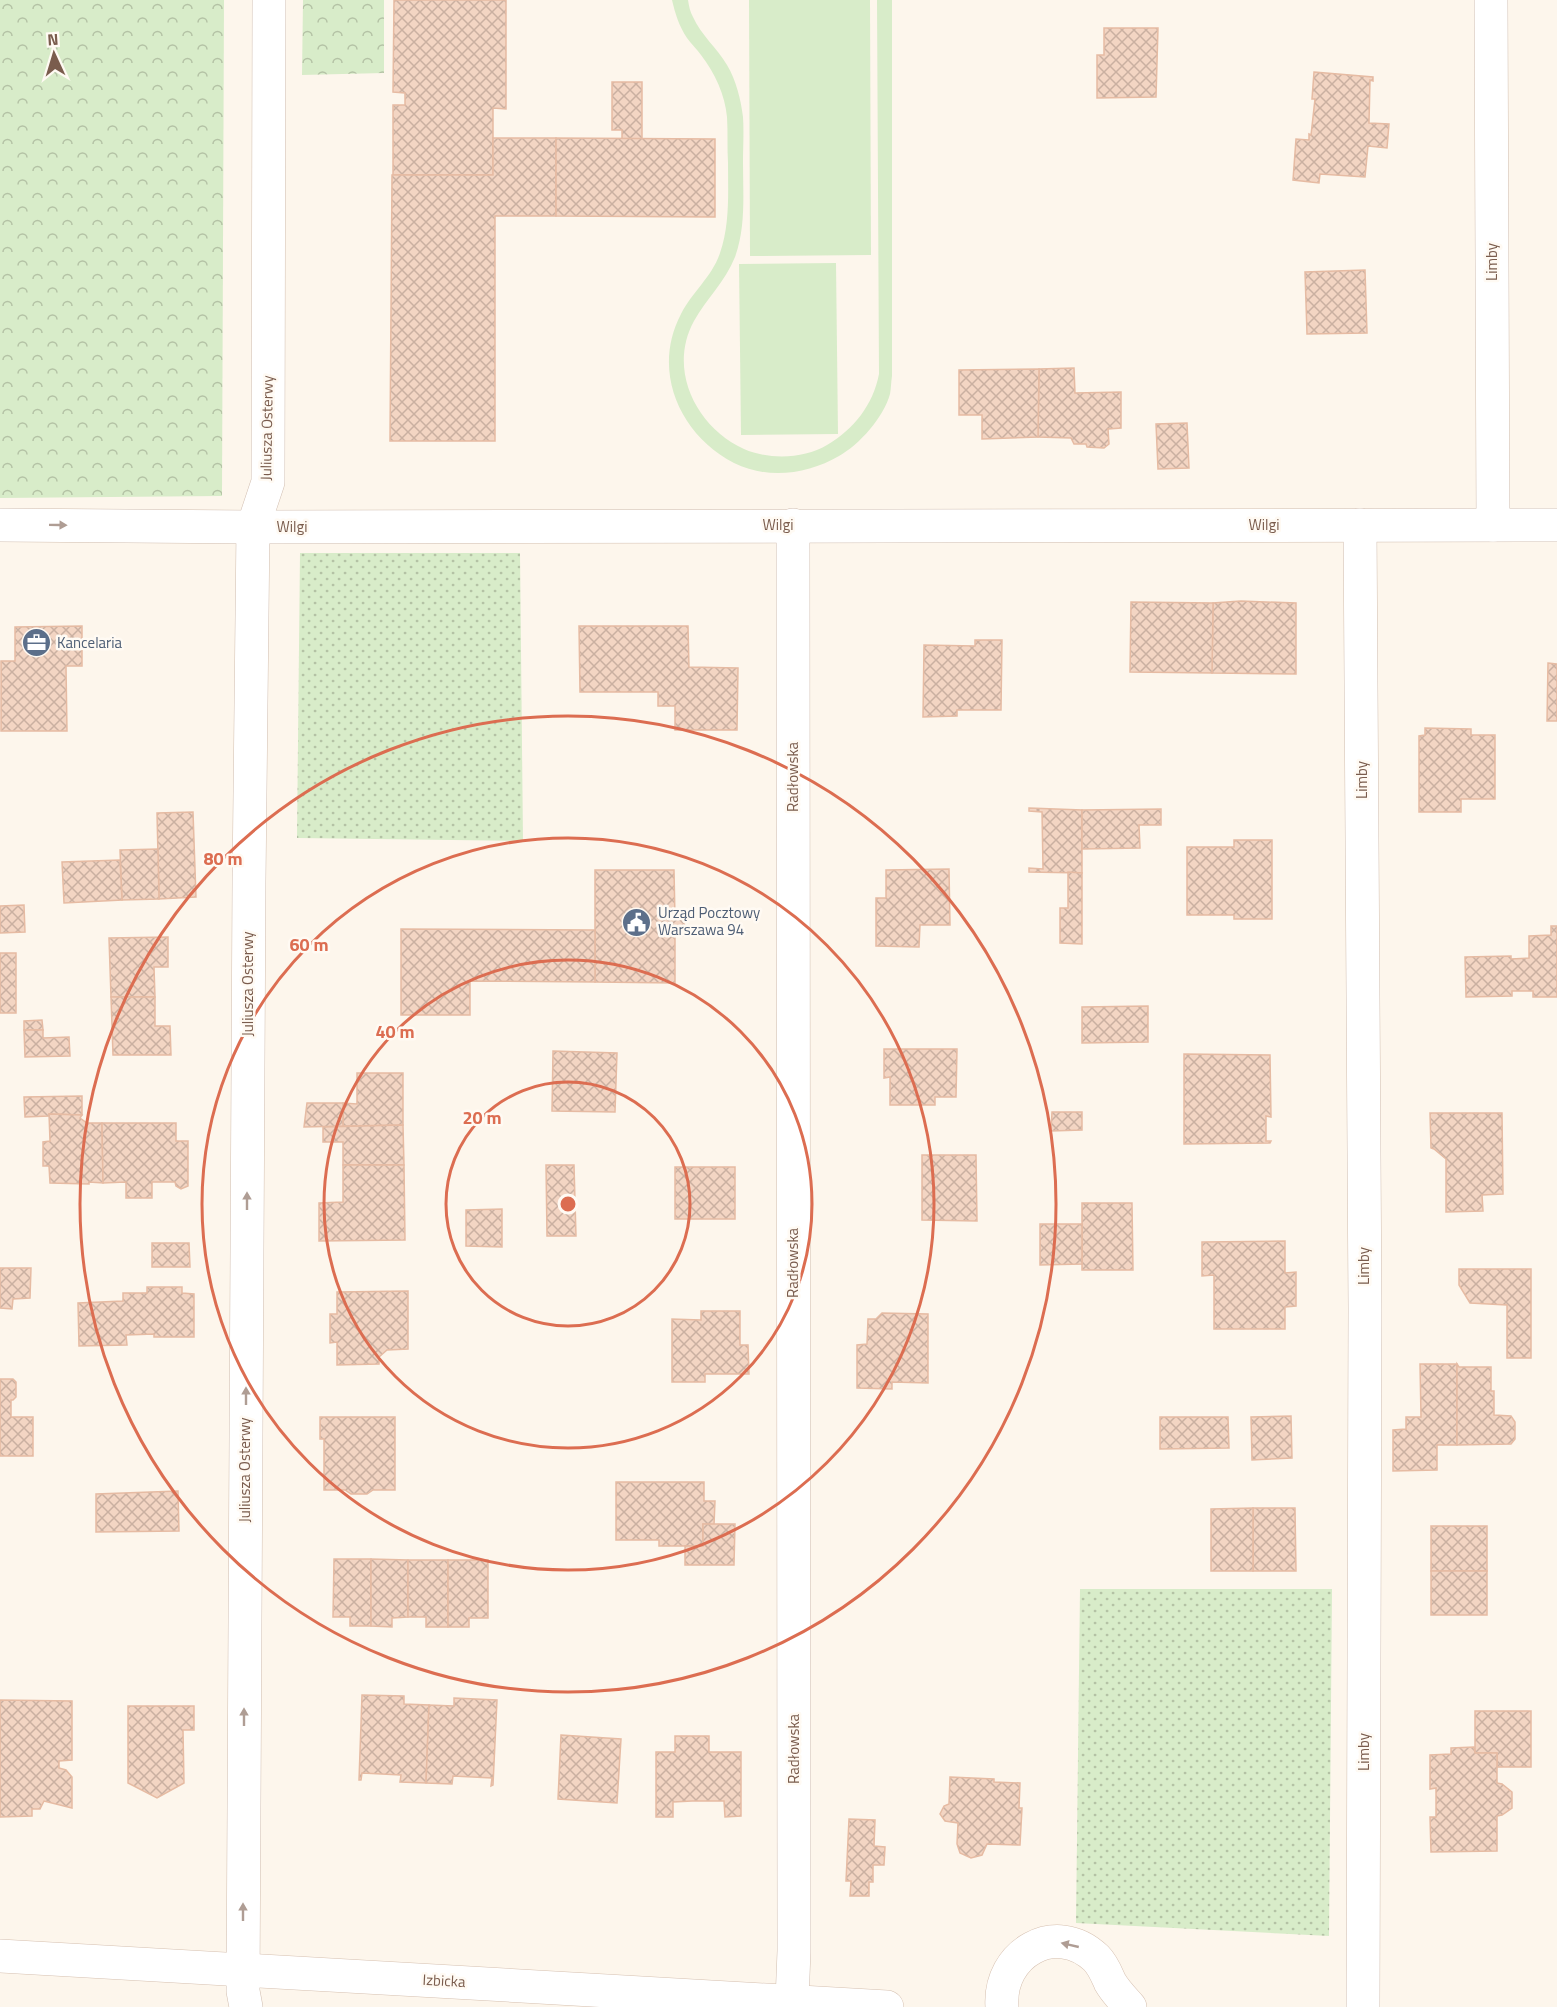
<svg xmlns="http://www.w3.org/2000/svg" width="1557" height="2007" font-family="'Titillium Web',sans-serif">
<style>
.grass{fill:url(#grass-dots)}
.forest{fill:url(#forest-crowns)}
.pitch{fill:#d8ecc9}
.building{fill:url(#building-cross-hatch);stroke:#e6bba3;stroke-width:1.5}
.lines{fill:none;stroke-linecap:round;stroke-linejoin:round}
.street-casing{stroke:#d1beb0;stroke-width:34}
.secondary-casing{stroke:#d6c0b0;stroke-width:34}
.street{stroke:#fff;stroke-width:33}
.secondary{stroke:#fff;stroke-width:33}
.oneway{fill:#af9d94}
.ring{fill:none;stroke:#dc6d51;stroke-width:3}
.labels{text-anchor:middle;stroke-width:5;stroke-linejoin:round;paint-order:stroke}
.street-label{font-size:15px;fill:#7a5c4d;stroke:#fffaf3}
.service-label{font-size:15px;fill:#4e5e75;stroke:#fffaf3;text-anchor:start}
.centre{fill:#dc6d51;stroke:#fffaf3;stroke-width:3}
.ring-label{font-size:18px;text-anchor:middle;font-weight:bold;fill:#dc6d51;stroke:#fffaf3;stroke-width:5;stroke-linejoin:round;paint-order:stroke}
</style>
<defs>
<pattern id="grass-dots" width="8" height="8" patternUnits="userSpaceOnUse" patternTransform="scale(1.5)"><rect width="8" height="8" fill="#d8ecc9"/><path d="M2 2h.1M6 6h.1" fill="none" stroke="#b4c2a5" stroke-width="1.8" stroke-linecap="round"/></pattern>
<pattern id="forest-crowns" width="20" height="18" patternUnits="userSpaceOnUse" patternTransform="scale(1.5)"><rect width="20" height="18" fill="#d8ecc9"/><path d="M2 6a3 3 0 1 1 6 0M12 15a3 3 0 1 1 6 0" fill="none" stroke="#b4c2a5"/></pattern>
<pattern id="building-cross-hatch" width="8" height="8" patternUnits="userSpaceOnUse" patternTransform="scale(1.5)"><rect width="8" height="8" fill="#f3d5c3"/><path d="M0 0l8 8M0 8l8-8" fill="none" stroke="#cab0a1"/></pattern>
</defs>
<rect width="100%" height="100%" fill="#fdf6ec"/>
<g class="grass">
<polygon points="300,553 520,553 523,841 297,838"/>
<polygon points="1080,1589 1332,1589 1329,1936 1076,1923"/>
</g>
<g class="forest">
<polygon points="0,0 224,0 222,496 0,498"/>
<polygon points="303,0 384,0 384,73 302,75"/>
</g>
<g class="pitch">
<path d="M672 0H688C689 6 690 12 693 17 701 35 717 48 727 65 736 80 741 100 743 117 744 132 743 148 743 162 743 194 746 227 735 257 725 282 706 299 694 321 667 370 697 428 744 449 769 460 804 459 827 445 854 429 873 405 879 374L877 0H892V376C891 382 891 389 890 394 884 417 859 445 839 456 808 474 768 480 734 463 680 435 651 371 681 314 692 292 712 277 720 253 730 224 728 193 728 163 727 148 728 132 727 117 725 95 715 73 701 55 697 49 691 44 687 38 679 26 675 13 672 0Z"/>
<polygon points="749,0 870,0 871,255 750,256"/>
<polygon points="836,263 838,434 741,435 739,264"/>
</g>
<g class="building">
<polygon points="394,0 506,0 506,109 493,108 493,175 393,175 393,105 405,105 405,93 393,92"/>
<polygon points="1104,28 1158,28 1156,97 1097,98 1097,55 1104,55"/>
<polygon points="1314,72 1373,77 1373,81 1370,80 1369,123 1389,124 1387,148 1368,146 1365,177 1320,174 1319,183 1293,180 1296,139 1309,140 1309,134 1311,135 1315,99 1312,99"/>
<polygon points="612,82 642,82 642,139 622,139 622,130 612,130"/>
<polygon points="493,138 556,138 556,216 495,216 495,441 390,441 392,175 493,175"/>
<polygon points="556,138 715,139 715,217 556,216"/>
<polygon points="1365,270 1367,333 1307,334 1305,272"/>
<polygon points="1074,368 1075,393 1121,392 1121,428 1108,429 1109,444 1104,448 1087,447 1086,444 1074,444 1071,438 1038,437 1039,369"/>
<polygon points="1039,369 1038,437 982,439 982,415 959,415 959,370"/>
<polygon points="1187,423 1189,468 1158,469 1156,424"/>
<polygon points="1241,601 1296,603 1296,674 1212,673 1213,603"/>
<polygon points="1131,602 1213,603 1212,673 1130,672"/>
<polygon points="82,626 82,666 66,666 67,731 1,731 1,661 15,661 15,627"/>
<polygon points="579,626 688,626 689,667 738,668 737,730 675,730 675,706 658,706 658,692 580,692"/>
<polygon points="975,640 1002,640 1001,710 957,710 957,716 923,717 924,645 975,646"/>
<polygon points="1548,663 1557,664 1557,721 1547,721"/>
<polygon points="1425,728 1471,729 1471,735 1495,735 1495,799 1461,799 1461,812 1419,812 1419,736 1425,735"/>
<polygon points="1029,808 1082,810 1082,873 1029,872 1029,868 1043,869 1042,812 1029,811"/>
<polygon points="1161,809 1161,825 1139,825 1140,848 1082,849 1082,810"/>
<polygon points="193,812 196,897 159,899 157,813"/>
<polygon points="1234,840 1272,840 1272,919 1234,919 1234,915 1187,915 1187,847 1234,847"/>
<polygon points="158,849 159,899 122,900 120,850"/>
<polygon points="120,860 122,900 64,903 62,862"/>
<polygon points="949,869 950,925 920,925 919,947 876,946 876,898 886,898 886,870"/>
<polygon points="595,870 674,870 675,918 684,917 685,936 675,936 675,983 595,982"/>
<polygon points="1068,872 1082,873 1082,944 1060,943 1060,908 1068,908"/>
<polygon points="24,905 25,932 0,933 0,906"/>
<polygon points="1551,926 1557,926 1557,997 1533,997 1533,991 1512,991 1512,996 1466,997 1465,957 1511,956 1511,959 1529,958 1529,936 1551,935"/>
<polygon points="401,929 595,930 595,982 470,981 470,1015 401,1015"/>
<polygon points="168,937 168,967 154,967 155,997 111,997 109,938"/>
<rect x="0" y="953" width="16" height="60"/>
<polygon points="111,997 155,997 155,1026 170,1026 171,1055 113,1055"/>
<polygon points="1148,1006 1148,1042 1082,1043 1082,1007"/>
<polygon points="42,1020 43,1030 24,1030 24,1021"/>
<polygon points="24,1030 43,1030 43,1038 69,1037 70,1056 25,1057"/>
<polygon points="884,1049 957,1049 956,1097 935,1097 935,1105 890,1105 890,1077 884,1078"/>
<polygon points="553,1051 617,1053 615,1112 552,1111"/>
<polygon points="1184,1054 1270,1055 1271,1117 1266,1116 1266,1141 1271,1141 1270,1143 1184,1144"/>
<polygon points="357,1073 403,1073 403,1125 343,1126 343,1103 357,1104"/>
<polygon points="82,1096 82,1115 49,1114 49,1116 25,1117 24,1097"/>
<polygon points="307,1103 343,1103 343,1126 304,1127"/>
<polygon points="1052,1112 1082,1112 1082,1130 1051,1131"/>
<polygon points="1430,1113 1502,1113 1503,1194 1482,1195 1483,1211 1446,1212 1446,1159 1434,1149 1431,1148"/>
<polygon points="49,1114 82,1115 80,1118 87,1123 102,1123 103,1183 89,1182 89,1184 50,1183 49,1166 43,1166 43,1142 50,1141"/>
<polygon points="102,1123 176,1123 176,1141 188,1141 188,1186 181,1189 176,1186 175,1182 152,1182 152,1198 126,1198 126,1182 103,1183"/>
<polygon points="403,1125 404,1165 343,1165 343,1142 323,1142 323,1127"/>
<polygon points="922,1155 976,1155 977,1221 922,1220"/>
<polygon points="343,1165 404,1165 405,1240 319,1241 319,1203 343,1202"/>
<polygon points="546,1165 574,1165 576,1236 547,1236"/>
<rect x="675" y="1167" width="60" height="52"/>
<polygon points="1082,1203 1132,1203 1133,1270 1082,1270"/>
<polygon points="502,1209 502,1247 466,1246 466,1210"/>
<polygon points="1040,1224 1082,1224 1082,1264 1040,1265"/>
<polygon points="1285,1241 1285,1273 1296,1272 1296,1306 1285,1307 1285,1329 1214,1329 1214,1275 1202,1276 1202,1242"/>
<polygon points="152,1243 189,1243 190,1267 152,1267"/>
<polygon points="0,1268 31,1268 30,1298 13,1299 12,1309 0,1308"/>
<polygon points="1459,1269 1531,1269 1531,1358 1507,1358 1507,1305 1470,1303 1459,1285"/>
<polygon points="147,1287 182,1287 182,1293 194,1294 194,1337 154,1337 154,1334 126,1335 127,1345 79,1346 78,1303 123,1301 123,1293 147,1293"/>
<polygon points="408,1291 408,1349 387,1350 379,1357 379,1364 337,1365 337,1342 330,1343 330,1314 337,1314 337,1292"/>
<polygon points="701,1311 740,1311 740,1345 748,1345 749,1374 705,1374 705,1382 672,1382 672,1319 701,1320"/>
<polygon points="882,1313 928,1314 928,1383 892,1382 892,1389 857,1388 857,1345 867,1344 868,1319 876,1319"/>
<polygon points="1420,1364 1457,1364 1457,1445 1437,1445 1437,1470 1393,1471 1393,1430 1406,1429 1406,1417 1421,1417"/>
<polygon points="1457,1364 1459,1367 1491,1367 1491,1391 1494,1391 1494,1415 1511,1416 1515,1422 1515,1439 1511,1444 1457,1445"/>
<polygon points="0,1379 13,1379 16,1382 16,1397 13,1400 11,1400 11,1417 33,1417 33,1456 0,1456"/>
<polygon points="1291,1416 1292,1458 1252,1460 1251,1417"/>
<polygon points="320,1417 395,1417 395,1490 373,1490 367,1494 351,1494 345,1490 324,1490 324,1439 320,1439"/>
<polygon points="1160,1417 1228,1417 1229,1448 1160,1449"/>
<polygon points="616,1482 704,1482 704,1501 715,1501 714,1525 703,1524 703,1546 659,1546 659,1540 616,1540"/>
<polygon points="178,1491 179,1531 96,1532 96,1494"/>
<polygon points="1253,1508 1295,1508 1296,1571 1253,1571"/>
<polygon points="1253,1508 1253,1571 1211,1571 1211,1509"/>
<polygon points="703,1524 735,1524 734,1565 685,1565 685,1546 703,1546"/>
<rect x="1431" y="1526" width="56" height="45"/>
<polygon points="334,1559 371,1559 371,1626 350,1626 350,1617 333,1617"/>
<polygon points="371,1559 408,1560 408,1617 392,1618 392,1627 371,1626"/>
<polygon points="408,1560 448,1560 448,1627 426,1627 426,1617 408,1617"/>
<polygon points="448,1560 488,1560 488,1618 469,1618 469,1627 448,1627"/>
<rect x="1431" y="1571" width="56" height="44"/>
<polygon points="362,1695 404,1696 404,1704 429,1705 426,1783 400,1782 401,1775 362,1773 361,1780 359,1780"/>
<polygon points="454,1698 497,1700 493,1785 491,1786 492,1778 453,1776 452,1784 426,1783 429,1705 454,1706"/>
<polygon points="0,1700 72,1701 72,1760 59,1761 59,1768 66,1770 72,1777 72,1808 44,1801 40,1809 32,1809 32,1816 0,1817"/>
<polygon points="128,1706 194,1706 194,1730 183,1730 184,1783 157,1798 128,1783"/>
<polygon points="1475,1711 1531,1711 1531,1767 1497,1767 1497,1753 1475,1753"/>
<polygon points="561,1735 621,1739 617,1803 558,1799"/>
<polygon points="675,1736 709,1736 709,1752 741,1752 741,1816 725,1817 724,1801 692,1801 673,1802 673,1817 656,1817 656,1752 675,1752"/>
<polygon points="1474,1747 1475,1753 1497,1753 1497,1783 1502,1784 1512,1792 1512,1808 1502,1815 1497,1816 1497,1851 1431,1852 1430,1817 1436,1817 1436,1788 1430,1789 1430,1755 1451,1754 1451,1748"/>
<polygon points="950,1777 994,1779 994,1782 1020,1783 1019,1808 1022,1808 1020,1845 987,1844 982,1855 971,1858 960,1853 957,1844 958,1823 945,1821 940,1814 944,1806 949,1804"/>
<polygon points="849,1819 875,1820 874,1846 885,1847 884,1865 873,1865 873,1882 869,1882 869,1896 850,1896 851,1881 846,1881"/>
</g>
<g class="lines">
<defs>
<g id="street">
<polyline points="1491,0 1493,525"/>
<polyline points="0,525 253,527 1557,525"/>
<polyline points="1360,525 1365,1309 1363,2007"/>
<polyline points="792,2001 794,1951 793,525"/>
<polyline points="246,2007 243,1991 249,882 253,527 268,482 269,0"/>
</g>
<g id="secondary">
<polyline points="0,1956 887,2007"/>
<path d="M1002 2007C998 1953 1056 1920 1096 1958 1103 1965 1106 1973 1110 1982 1115 1991 1123 1999 1130 2007"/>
</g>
</defs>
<use href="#street" class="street-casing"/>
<use href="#secondary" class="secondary-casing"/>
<use href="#street" class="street"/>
<use href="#secondary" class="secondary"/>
</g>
<defs><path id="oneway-solid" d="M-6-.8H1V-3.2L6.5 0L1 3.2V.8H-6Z" transform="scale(1.5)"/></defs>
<g class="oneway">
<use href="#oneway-solid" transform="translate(58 525) rotate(1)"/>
<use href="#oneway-solid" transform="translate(247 1201) rotate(-90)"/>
<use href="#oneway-solid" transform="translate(246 1396) rotate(-90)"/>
<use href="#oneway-solid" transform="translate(244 1717) rotate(-90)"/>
<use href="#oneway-solid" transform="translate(243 1912) rotate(-90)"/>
<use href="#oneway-solid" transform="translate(1070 1945) rotate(-167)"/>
</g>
<g class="ring">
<circle cx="568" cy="1204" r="122"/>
<circle cx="568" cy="1204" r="244"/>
<circle cx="568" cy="1204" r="366"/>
<circle cx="568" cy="1204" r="488"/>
</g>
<defs>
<symbol id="office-disc" viewBox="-11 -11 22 22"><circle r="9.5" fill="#5c6f8a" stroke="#fffaf3"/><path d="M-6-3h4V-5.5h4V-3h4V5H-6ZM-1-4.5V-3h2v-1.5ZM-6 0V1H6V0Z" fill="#fff"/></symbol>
<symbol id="civic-disc" viewBox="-11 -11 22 22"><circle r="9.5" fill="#5c6f8a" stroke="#fffaf3"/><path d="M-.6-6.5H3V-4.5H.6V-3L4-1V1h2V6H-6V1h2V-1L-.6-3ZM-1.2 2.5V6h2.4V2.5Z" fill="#fff"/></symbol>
</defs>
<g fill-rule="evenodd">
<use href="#office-disc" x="20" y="626" width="33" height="33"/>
<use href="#civic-disc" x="620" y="906" width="33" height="33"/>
</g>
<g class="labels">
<g class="street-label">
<text transform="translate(1492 262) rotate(-90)" y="5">Limby</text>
<text transform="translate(267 428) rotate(-89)" y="5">Juliusza Osterwy</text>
<text x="778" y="530">Wilgi</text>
<text x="1264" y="530">Wilgi</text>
<text x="292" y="532">Wilgi</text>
<text transform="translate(793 777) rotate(-90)" y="5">Radłowska</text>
<text transform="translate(1362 780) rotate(-90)" y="5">Limby</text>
<text transform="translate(248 984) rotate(-90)" y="5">Juliusza Osterwy</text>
<text transform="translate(793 1263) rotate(-90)" y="5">Radłowska</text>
<text transform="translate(1364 1266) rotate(-90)" y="5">Limby</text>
<text transform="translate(245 1470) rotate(-90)" y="5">Juliusza Osterwy</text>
<text transform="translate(794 1749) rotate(-90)" y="5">Radłowska</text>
<text transform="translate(1364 1752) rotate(-90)" y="5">Limby</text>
<text transform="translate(444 1981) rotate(3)" y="5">Izbicka</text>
</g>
<g class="service-label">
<text x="57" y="648">Kancelaria</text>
<text x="658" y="918">Urząd Pocztowy<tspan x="658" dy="17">Warszawa 94</tspan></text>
</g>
</g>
<circle cx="568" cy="1204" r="9" class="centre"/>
<g class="ring-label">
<text x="223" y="865">80 m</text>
<text x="309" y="951">60 m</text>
<text x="395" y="1038">40 m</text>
<text x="482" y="1124">20 m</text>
</g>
<g transform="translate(54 54) rotate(356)" stroke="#fffaf3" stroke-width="4.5" paint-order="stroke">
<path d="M0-4.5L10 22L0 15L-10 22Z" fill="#7a5c4d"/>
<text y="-9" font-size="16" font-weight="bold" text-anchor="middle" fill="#7a5c4d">N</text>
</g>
</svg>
